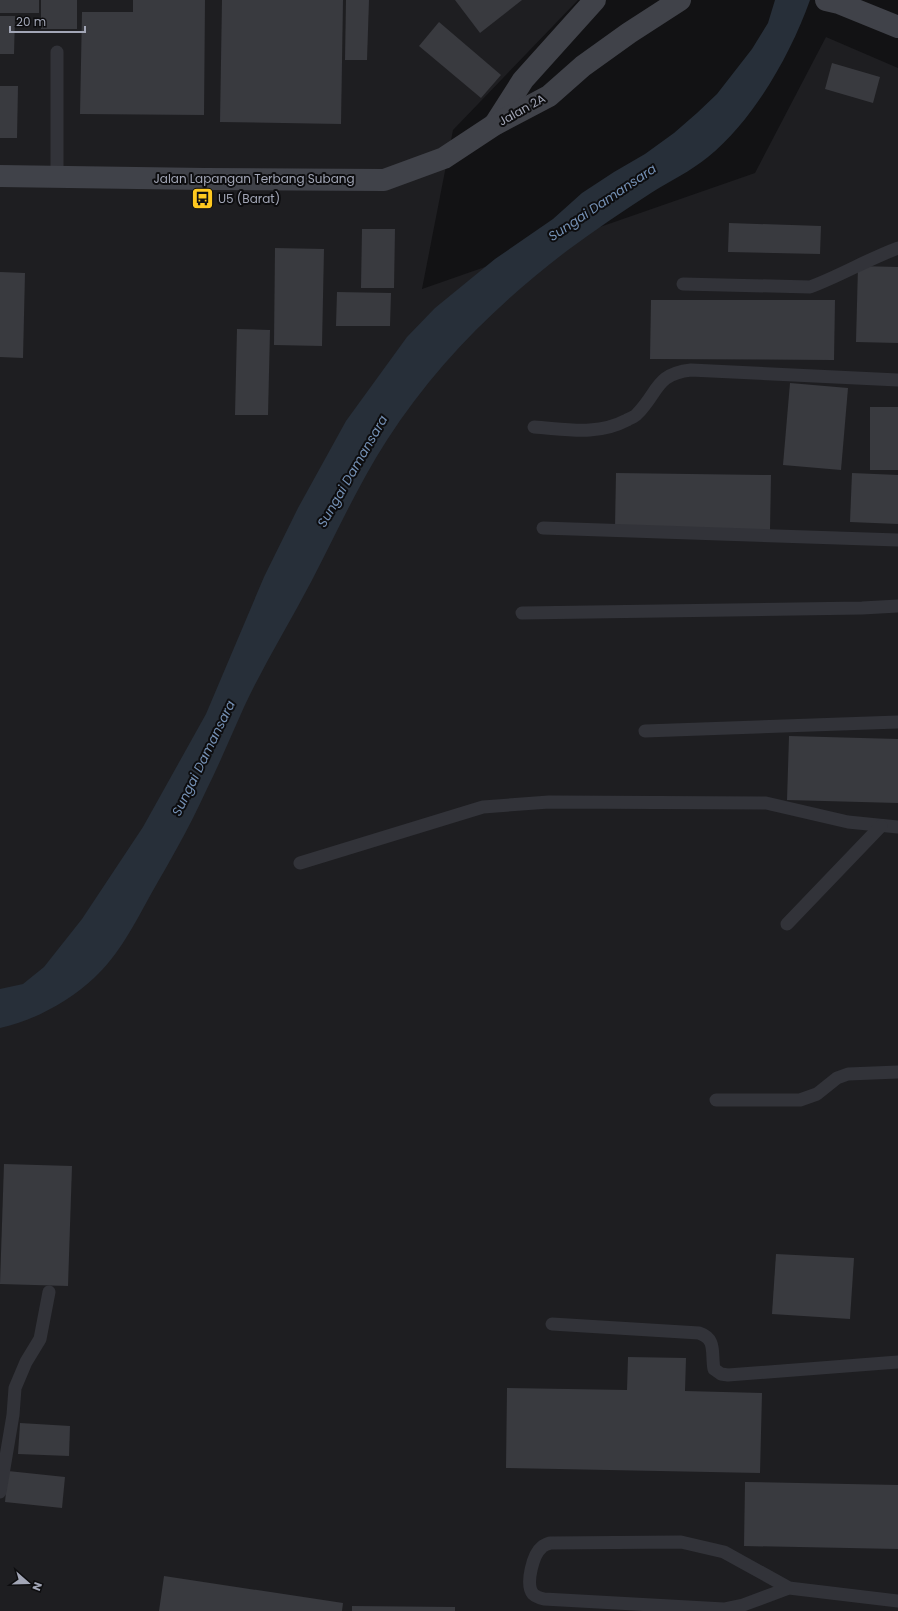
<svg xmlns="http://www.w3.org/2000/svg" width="898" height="1611" font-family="Poppins,sans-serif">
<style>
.built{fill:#1e1e21}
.water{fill:#272f39}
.building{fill:#393a3f}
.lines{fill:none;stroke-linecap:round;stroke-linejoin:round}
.lane{stroke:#323339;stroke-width:13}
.secondary{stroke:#404249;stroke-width:22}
.labels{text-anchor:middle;stroke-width:4;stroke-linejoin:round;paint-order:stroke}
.street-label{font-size:12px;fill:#a2a6b6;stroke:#0d0d0f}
.poi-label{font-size:12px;fill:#a2a6b6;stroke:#0d0d0f;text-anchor:start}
.water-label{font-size:13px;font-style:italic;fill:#7591b5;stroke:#0d0d0f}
</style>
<rect width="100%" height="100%" fill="#121214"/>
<polygon class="built" points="0,0 578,0 453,130 422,289 755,173 826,37 898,68 898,1611 0,1611"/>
<path class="water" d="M775 0H810C790 56 754 119 708 157 691 171 670 181 651 193 623 211 595 230 568 250 498 303 435 365 387 440 358 485 336 534 311 582 289 624 264 664 244 707 231 736 219 765 205 793 189 828 170 861 151 894 135 923 119 955 94 978 70 1001 33 1021 0 1028V989L23 984 44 967 82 919 143 827 206 714 264 577 298 508 346 421 407 337 435 308 495 259 553 219 582 193 614 172 645 154 674 133 697 113 717 94 752 49 768 23Z"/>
<g class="building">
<rect x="0" y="0" width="39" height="13"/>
<rect x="41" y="0" width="36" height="29"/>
<polygon points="133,0 205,0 204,115 80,114 82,12 133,12"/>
<polygon points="222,0 343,0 341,124 220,122"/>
<polygon points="346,0 369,0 367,60 345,60"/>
<polygon points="455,0 522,0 480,33"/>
<polygon points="0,16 15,16 14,54 0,54"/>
<polygon points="439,22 501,75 481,98 419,46"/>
<polygon points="832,63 880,77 873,103 825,89"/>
<polygon points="0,86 18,86 17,138 0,138"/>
<polygon points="729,223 821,226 820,254 728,252"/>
<polygon points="362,229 395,229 394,288 361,288"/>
<polygon points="275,248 324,249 322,346 274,345"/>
<polygon points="858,266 898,267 898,343 856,342"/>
<polygon points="0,272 25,273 23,358 0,357"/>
<polygon points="337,292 391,293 390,326 336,326"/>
<polygon points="651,300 835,300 834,360 650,359"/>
<polygon points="237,329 270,330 268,415 235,415"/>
<polygon points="790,383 848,388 841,470 783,465"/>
<rect x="870" y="407" width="28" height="63"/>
<polygon points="616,473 771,475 770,530 615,528"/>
<polygon points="852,473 898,475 898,524 850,522"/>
<polygon points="789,736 898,739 898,803 787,800"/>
<polygon points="4,1164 72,1166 68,1286 0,1284"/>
<polygon points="776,1254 854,1258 850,1319 772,1314"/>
<polygon points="628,1357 686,1358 685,1391 762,1393 760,1473 506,1468 507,1388 627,1390"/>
<polygon points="20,1423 70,1426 69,1456 18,1454"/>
<polygon points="8,1471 65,1477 62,1508 5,1502"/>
<polygon points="745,1482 898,1485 898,1549 744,1546"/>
<polygon points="164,1576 343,1603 342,1611 159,1611"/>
<polygon points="352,1606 455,1607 455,1611 352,1611"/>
</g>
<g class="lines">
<g class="lane">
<polyline points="57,52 57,177"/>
<path d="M683 284 810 287C840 276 868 259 898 248"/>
<path d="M534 427C566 429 597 436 627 420 630 418 635 417 637 414 659 392 655 374 691 370L898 380"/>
<polyline points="543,528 898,540"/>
<polyline points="522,613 862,608 898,606"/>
<polyline points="645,731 898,722"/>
<polyline points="300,863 483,807 549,802 766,803 848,822 898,827"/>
<polyline points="787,924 881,826"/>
<polyline points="716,1100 800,1100 817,1094 837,1078 848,1074 898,1072"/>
<path d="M552 1324 699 1333C717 1339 711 1353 714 1369L721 1374 728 1375 898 1362"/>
<polyline points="0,1492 13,1415 15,1388 26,1362 40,1339 49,1292"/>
<path d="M789 1588 724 1552 681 1542 550 1543C547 1544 544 1545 542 1547 533 1554 525 1584 533 1594 536 1597 540 1598 544 1599L724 1609 743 1605 789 1588 898 1601"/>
</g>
<g class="secondary">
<polyline points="826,0 839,3 898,27"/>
<polyline points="495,124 523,80 595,0"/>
<polyline points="0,176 205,179 384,180 444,158 494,125 549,96 583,66 629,33 680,0"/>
</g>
</g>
<defs>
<symbol id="bus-square" viewBox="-11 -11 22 22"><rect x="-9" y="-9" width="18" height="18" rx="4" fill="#ffc91f" stroke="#0d0d0f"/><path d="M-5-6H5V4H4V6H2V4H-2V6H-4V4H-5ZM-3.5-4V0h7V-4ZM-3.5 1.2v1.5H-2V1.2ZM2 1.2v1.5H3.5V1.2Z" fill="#111"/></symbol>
</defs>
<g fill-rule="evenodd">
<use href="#bus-square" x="190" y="186" width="25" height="25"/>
</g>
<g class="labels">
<g class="street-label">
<text transform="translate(522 110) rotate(-29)" y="4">Jalan 2A</text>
<text x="254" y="183">Jalan Lapangan Terbang Subang</text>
</g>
<g class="poi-label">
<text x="218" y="203">U5 (Barat)</text>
</g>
<g class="water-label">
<text transform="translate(602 202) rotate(-34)" y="5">Sungai Damansara</text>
<text transform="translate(352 471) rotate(-60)" y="5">Sungai Damansara</text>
<text transform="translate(203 758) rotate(-64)" y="5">Sungai Damansara</text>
</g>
</g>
<g transform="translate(28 1583) rotate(110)" stroke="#0d0d0f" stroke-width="3" paint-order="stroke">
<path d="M0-3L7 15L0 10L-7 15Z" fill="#a2a6b6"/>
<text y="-6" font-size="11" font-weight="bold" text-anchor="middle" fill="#a2a6b6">N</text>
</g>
<path d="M10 26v6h75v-6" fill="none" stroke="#a2a6b6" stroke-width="2"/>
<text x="16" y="26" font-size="12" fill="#a2a6b6" stroke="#0d0d0f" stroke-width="3" paint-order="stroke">20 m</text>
</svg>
